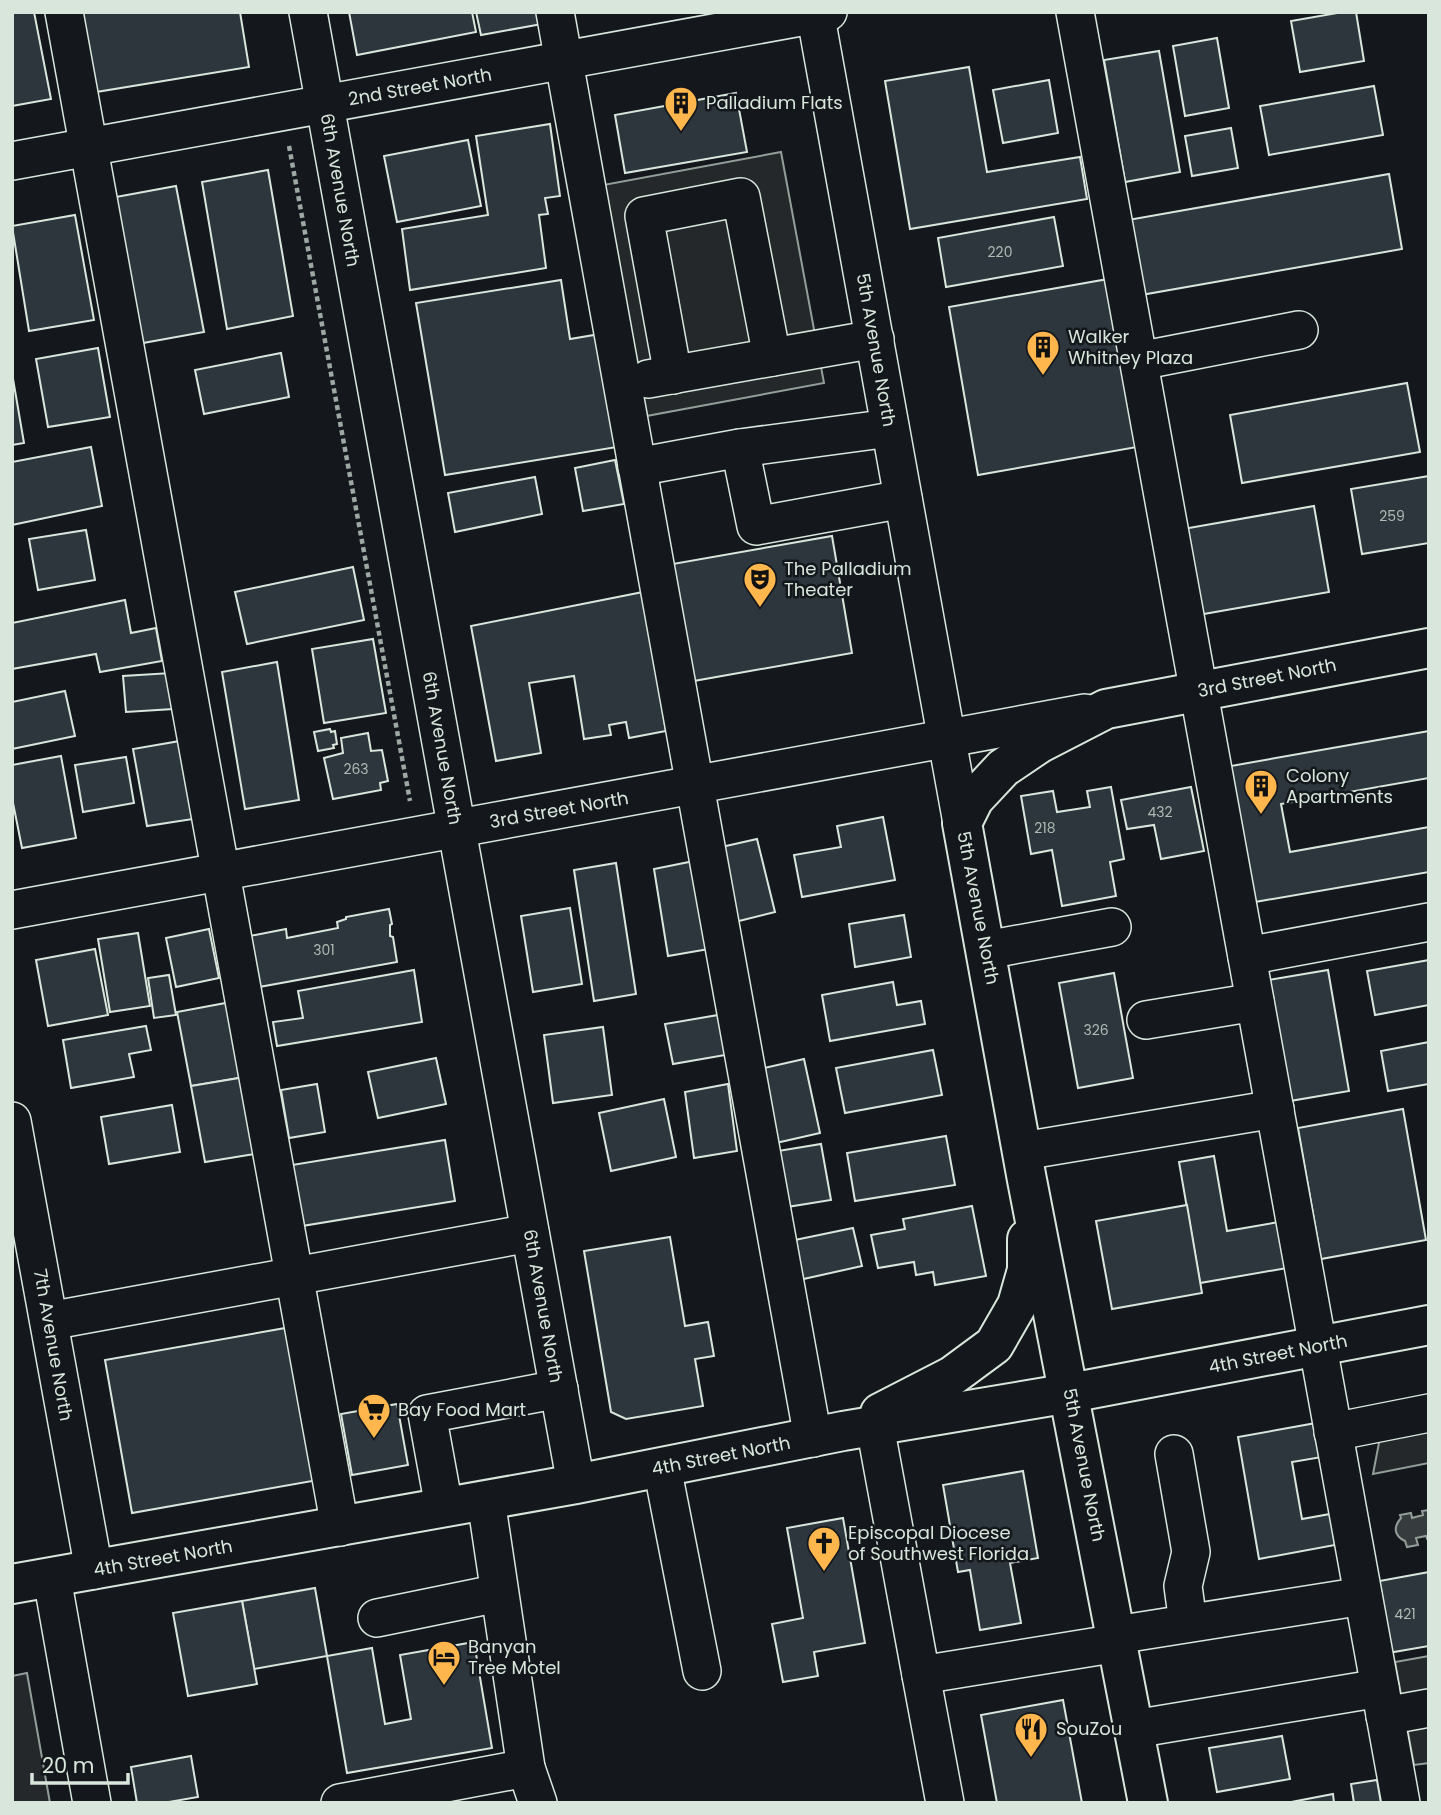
<svg xmlns="http://www.w3.org/2000/svg" width="1441" height="1815" font-family="Poppins,sans-serif">
<style>
.parking{fill:#24282b;stroke:#939e99;stroke-width:2}
.water{fill:#363b3e;stroke:#939e99;stroke-width:2}
.building{fill:#2c363c;stroke:#d8e6dc;stroke-width:2}
.lines{fill:none;stroke-linecap:round;stroke-linejoin:round}
.minor-casing{stroke:#d8e6dc;stroke-width:40}
.major-casing{stroke:#d8e6dc;stroke-width:42}
.path{stroke:#9da8a2;stroke-width:4.5;stroke-dasharray:5 3.5;stroke-linecap:butt}
.minor{stroke:#14181c;stroke-width:37}
.major{stroke:#14181c;stroke-width:38}
.labels{text-anchor:middle;stroke-width:5;stroke-linejoin:round;paint-order:stroke}
.number-label{font-size:14px;fill:#adbab4}
.street-label{font-size:18px;fill:#d8e6dc;stroke:#14181c}
.poi-label{font-size:18px;fill:#d8e6dc;stroke:#14181c;text-anchor:start}
</style>
<rect width="100%" height="100%" fill="#14181c"/>
<g class="parking">
<polygon points="781,152 824,383 641,417 598,186"/>
<polygon points="1429,1413 1429,1463 1373,1474 1383,1422"/>
<polygon points="1429,1656 1429,1763 1414,1765 1395,1662"/>
<polygon points="27,1673 50,1803 12,1803 12,1676"/>
</g>
<path class="water" d="M1429 1510V1543L1426 1536 1416 1538 1418 1545 1407 1547 1405 1541C1394 1536 1393 1527 1401 1518L1400 1515 1411 1513 1412 1518 1423 1515 1422 1511Z"/>
<g class="building">
<polygon points="12,12 34,12 51,99 12,106"/>
<polygon points="81,12 240,12 249,67 90,93"/>
<polygon points="349,12 472,12 476,32 357,55"/>
<polygon points="476,12 540,12 542,24 481,35"/>
<polygon points="1343,12 1356,12 1364,61 1300,72 1291,21"/>
<polygon points="1217,38 1229,108 1185,116 1173,46"/>
<polygon points="1159,51 1180,172 1125,182 1104,60"/>
<polygon points="969,67 987,172 1080,157 1087,199 910,229 885,81"/>
<polygon points="1049,80 1058,133 1003,143 993,90"/>
<polygon points="1374,86 1383,135 1269,155 1260,106"/>
<polygon points="736,93 747,152 625,173 615,115"/>
<polygon points="550,124 560,196 545,198 548,214 539,215 546,268 410,290 402,229 488,215 476,136"/>
<polygon points="1231,128 1238,168 1192,176 1185,136"/>
<polygon points="468,140 481,206 397,222 384,156"/>
<polygon points="268,170 293,316 227,329 202,182"/>
<polygon points="1389,174 1402,249 1141,295 1128,220"/>
<polygon points="176,186 204,332 132,345 105,199"/>
<polygon points="75,215 94,320 29,331 12,226"/>
<polygon points="1054,217 1063,266 946,287 938,238"/>
<polygon points="1108,279 1137,447 978,475 949,307"/>
<polygon points="561,280 570,339 600,334 617,447 445,475 416,303"/>
<polygon points="98,348 110,417 48,427 36,359"/>
<polygon points="281,353 289,397 204,414 195,370"/>
<polygon points="12,373 24,443 12,445"/>
<polygon points="1407,383 1420,452 1242,483 1230,415"/>
<polygon points="91,447 102,506 12,525 12,462"/>
<polygon points="615,460 624,504 583,511 575,468"/>
<polygon points="1429,476 1429,543 1362,554 1351,489"/>
<polygon points="535,477 542,514 455,532 448,493"/>
<polygon points="1314,506 1329,592 1198,615 1183,529"/>
<polygon points="86,530 95,580 38,590 29,539"/>
<polygon points="832,536 852,653 688,682 667,565"/>
<polygon points="353,567 364,620 247,644 235,592"/>
<polygon points="643,592 666,731 629,738 626,722 609,725 611,735 584,739 574,676 529,683 541,753 496,761 471,626"/>
<polygon points="125,600 131,633 156,628 162,661 100,672 96,654 12,669 12,623"/>
<polygon points="373,639 386,713 324,723 312,649"/>
<polygon points="277,662 299,800 245,809 222,672"/>
<polygon points="171,673 173,709 126,712 123,676"/>
<polygon points="65,691 75,736 12,749 12,702"/>
<polygon points="330,729 331,732 335,731 337,744 333,745 334,748 318,751 314,732"/>
<polygon points="1429,731 1429,778 1281,804 1290,852 1429,827 1429,872 1255,902 1231,766"/>
<polygon points="368,733 371,751 382,750 388,781 380,783 381,790 333,799 324,758 343,753 341,738"/>
<polygon points="180,741 193,819 147,826 133,749"/>
<polygon points="61,756 76,838 22,848 12,798 12,765"/>
<polygon points="126,757 134,803 83,812 75,765"/>
<polygon points="1111,787 1124,859 1110,862 1116,896 1062,906 1052,850 1031,854 1021,796 1053,791 1057,812 1090,807 1087,791"/>
<polygon points="1191,787 1204,851 1161,859 1154,825 1127,829 1121,800"/>
<polygon points="883,817 895,880 802,897 794,855 841,847 837,826"/>
<polygon points="757,839 775,912 735,922 717,848"/>
<polygon points="694,861 709,949 668,956 654,869"/>
<polygon points="616,863 636,994 594,1001 574,870"/>
<polygon points="570,908 582,984 533,992 521,916"/>
<polygon points="389,909 392,924 390,925 390,936 393,937 397,962 259,987 250,936 286,929 287,938 338,928 337,922 346,919 346,917"/>
<polygon points="904,915 911,957 855,967 849,924"/>
<polygon points="209,929 219,978 176,987 166,938"/>
<polygon points="138,933 150,1006 110,1012 98,939"/>
<polygon points="95,949 108,1015 48,1026 36,960"/>
<polygon points="1429,960 1429,1005 1375,1015 1367,971"/>
<polygon points="414,970 422,1022 277,1046 273,1022 303,1018 298,991"/>
<polygon points="1328,970 1349,1091 1290,1101 1269,980"/>
<polygon points="1114,973 1133,1078 1078,1088 1059,983"/>
<polygon points="169,975 176,1015 154,1018 148,978"/>
<polygon points="893,982 897,1005 921,1001 925,1024 830,1041 822,995"/>
<polygon points="231,1002 245,1077 191,1086 177,1012"/>
<polygon points="724,1014 731,1054 673,1064 665,1024"/>
<polygon points="146,1026 151,1050 129,1054 134,1077 71,1088 63,1040"/>
<polygon points="603,1027 612,1095 553,1103 544,1035"/>
<polygon points="1429,1042 1429,1084 1388,1091 1381,1051"/>
<polygon points="933,1050 942,1095 845,1113 836,1068"/>
<polygon points="436,1058 446,1104 378,1118 368,1072"/>
<polygon points="804,1059 820,1133 776,1143 760,1069"/>
<polygon points="245,1077 260,1153 205,1162 191,1086"/>
<polygon points="317,1084 325,1132 289,1138 281,1090"/>
<polygon points="728,1084 737,1151 694,1158 685,1092"/>
<polygon points="664,1099 676,1157 611,1171 599,1113"/>
<polygon points="172,1105 180,1152 109,1164 101,1117"/>
<polygon points="1403,1109 1426,1240 1321,1259 1298,1128"/>
<polygon points="946,1136 955,1185 855,1201 847,1153"/>
<polygon points="445,1140 455,1201 302,1226 292,1165"/>
<polygon points="821,1144 831,1200 787,1207 778,1151"/>
<polygon points="1214,1156 1227,1231 1279,1222 1287,1268 1200,1283 1179,1162"/>
<polygon points="1187,1205 1202,1293 1112,1309 1096,1221"/>
<polygon points="972,1206 986,1276 935,1285 933,1272 916,1275 914,1262 878,1268 871,1235 905,1229 903,1219"/>
<polygon points="853,1228 862,1266 799,1280 790,1241"/>
<polygon points="670,1237 685,1326 708,1322 714,1356 695,1359 703,1406 626,1419 611,1412 584,1251"/>
<polygon points="291,1327 318,1480 132,1513 105,1360"/>
<polygon points="397,1404 408,1465 352,1475 341,1414"/>
<polygon points="1316,1423 1322,1457 1292,1462 1302,1519 1330,1514 1335,1545 1259,1559 1238,1437"/>
<polygon points="1023,1471 1038,1558 1010,1563 1021,1623 980,1630 970,1570 958,1572 943,1485"/>
<polygon points="843,1518 865,1643 814,1652 818,1676 783,1682 772,1624 803,1618 787,1528"/>
<polygon points="1429,1572 1429,1646 1388,1653 1374,1582"/>
<polygon points="315,1588 327,1656 254,1669 242,1601"/>
<polygon points="242,1601 257,1684 188,1696 173,1613"/>
<polygon points="474,1642 492,1748 347,1773 327,1656 372,1648 385,1724 411,1719 400,1655"/>
<polygon points="1063,1700 1082,1803 997,1803 981,1715"/>
<polygon points="1282,1736 1290,1779 1217,1792 1209,1748"/>
<polygon points="191,1756 198,1797 163,1803 137,1803 131,1767"/>
<polygon points="1377,1780 1381,1803 1354,1803 1351,1784"/>
<polygon points="1333,1794 1334,1803 1286,1803"/>
</g>
<g class="lines">
<defs>
<g id="minor">
<polyline points="64,12 340,1527"/>
<polyline points="308,12 576,1484"/>
<polyline points="555,12 813,1438"/>
<polyline points="815,12 962,823"/>
<polyline points="1075,12 1401,1803"/>
<polyline points="12,161 828,12"/>
<polyline points="1139,361 1299,330"/>
<polyline points="673,375 644,216 741,197 772,357"/>
<polyline points="648,379 875,339"/>
<polyline points="740,448 756,526 903,499"/>
<polyline points="637,467 740,448 890,428"/>
<polyline points="12,910 1085,713"/>
<polyline points="986,950 1112,927"/>
<polyline points="1247,956 1429,922"/>
<polyline points="1146,1020 1255,1002"/>
<polyline points="12,1121 94,1570"/>
<polyline points="1023,1151 1275,1109"/>
<polyline points="49,1321 530,1233"/>
<polyline points="875,1426 921,1675"/>
<polyline points="1333,1432 1429,1413"/>
<polyline points="1174,1454 1191,1552 1183,1586 1188,1623"/>
<polyline points="662,1467 702,1671"/>
<polyline points="486,1500 526,1768 538,1803"/>
<polyline points="444,1507 427,1414 559,1389"/>
<polyline points="52,1578 92,1803"/>
<polyline points="377,1618 499,1593"/>
<polyline points="1116,1635 1363,1596"/>
<polyline points="1385,1716 1429,1708"/>
<polyline points="1134,1729 1380,1688"/>
<polyline points="340,1803 526,1768"/>
<polyline points="945,1803 921,1675 1118,1643"/>
</g>
<g id="major">
<polyline points="880,1413 952,1376 994,1345 1017,1305 1027,1270 1027,1239"/>
<polyline points="12,1584 576,1484 843,1431 1070,1393 1429,1325"/>
<polyline points="1148,1803 1027,1180 962,823 974,799 1003,768 1040,743 1106,709 1429,648"/>
</g>
</defs>
<use href="#minor" class="minor-casing"/>
<use href="#major" class="major-casing"/>
<polyline class="path" points="289,146 410,801"/>
<use href="#minor" class="minor"/>
<use href="#major" class="major"/>
</g>
<defs>
<symbol id="building-pin" viewBox="-11 -11 22 30"><path d="M0 17L-7.5 6A9.5 9.5 0 1 1 7.5 6Z" fill="#ffb74d" stroke="#14181c"/><path d="M-4-6H4V6H1V3H-1V6H-4ZM-2.5-4.3h1.7v1.8h-1.7ZM.8-4.3h1.7v1.8H.8ZM-2.5-1h1.7V.8h-1.7ZM.8-1h1.7V.8H.8Z" fill="#111"/></symbol>
<symbol id="theatre-pin" viewBox="-11 -11 22 30"><path d="M0 17L-7.5 6A9.5 9.5 0 1 1 7.5 6Z" fill="#ffb74d" stroke="#14181c"/><path d="M-5-5.5Q0-4 5-5.5V0Q5 5 0 6Q-5 5-5 0ZM-3.3-2.5H-1v1.5H-3.3ZM1-2.5H3.3v1.5H1ZM-2.8 1Q0 5.5 2.8 1Z" fill="#111"/></symbol>
<symbol id="supermarket-pin" viewBox="-11 -11 22 30"><path d="M0 17L-7.5 6A9.5 9.5 0 1 1 7.5 6Z" fill="#ffb74d" stroke="#14181c"/><path d="M-6-5.5h2.5l.6 2H6L4.5 2H-2.5L-4.4-4H-6ZM-1.5 3.2a1.3 1.3 0 1 0 .1 0ZM3 3.2a1.3 1.3 0 1 0 .1 0Z" fill="#111"/></symbol>
<symbol id="church-pin" viewBox="-11 -11 22 30"><path d="M0 17L-7.5 6A9.5 9.5 0 1 1 7.5 6Z" fill="#ffb74d" stroke="#14181c"/><path d="M-1.2-6h2.4v3.5h3.3v2.4h-3.3V6h-2.4V-.1h-3.3v-2.4h3.3Z" fill="#111"/></symbol>
<symbol id="hotel-pin" viewBox="-11 -11 22 30"><path d="M0 17L-7.5 6A9.5 9.5 0 1 1 7.5 6Z" fill="#ffb74d" stroke="#14181c"/><path d="M-6-4.5h1.5V1H6V5H4.5V3h-9V5H-6ZM-4 0a1.8 1.8 0 1 1 3.6 0ZM.5 0V-2.5h3Q6-2.5 6 0Z" fill="#111"/></symbol>
<symbol id="restaurant-pin" viewBox="-11 -11 22 30"><path d="M0 17L-7.5 6A9.5 9.5 0 1 1 7.5 6Z" fill="#ffb74d" stroke="#14181c"/><path d="M-5-6h1v4h1v-4h1v4h1v-4h1v5L-1.5 .5V6h-2V.5L-5-1ZM5-6V6H3V1.5H1.5Q1.5-4 5-6Z" fill="#111"/></symbol>
</defs>
<g fill-rule="evenodd">
<use href="#building-pin" x="662" y="84" width="38" height="52"/>
<use href="#building-pin" x="1024" y="328" width="38" height="52"/>
<use href="#theatre-pin" x="741" y="560" width="38" height="52"/>
<use href="#building-pin" x="1242" y="767" width="38" height="52"/>
<use href="#supermarket-pin" x="355" y="1391" width="38" height="52"/>
<use href="#church-pin" x="805" y="1524" width="38" height="52"/>
<use href="#hotel-pin" x="425" y="1638" width="38" height="52"/>
<use href="#restaurant-pin" x="1012" y="1710" width="38" height="52"/>
</g>
<g class="labels">
<g class="number-label">
<text x="1000" y="257">220</text>
<text x="1392" y="521">259</text>
<text x="356" y="774">263</text>
<text x="1160" y="817">432</text>
<text x="1045" y="833">218</text>
<text x="324" y="955">301</text>
<text x="1096" y="1035">326</text>
<text x="1405" y="1619">421</text>
</g>
<g class="street-label">
<text transform="translate(420 87) rotate(-10)" y="6">2nd Street North</text>
<text transform="translate(340 190) rotate(80)" y="6">6th Avenue North</text>
<text transform="translate(876 350) rotate(80)" y="6">5th Avenue North</text>
<text transform="translate(1267 678) rotate(-11)" y="6">3rd Street North</text>
<text transform="translate(442 748) rotate(80)" y="6">6th Avenue North</text>
<text transform="translate(559 810) rotate(-10)" y="6">3rd Street North</text>
<text transform="translate(978 908) rotate(79)" y="6">5th Avenue North</text>
<text transform="translate(543 1306) rotate(80)" y="6">6th Avenue North</text>
<text transform="translate(53 1345) rotate(80)" y="6">7th Avenue North</text>
<text transform="translate(1278 1354) rotate(-11)" y="6">4th Street North</text>
<text transform="translate(721 1456) rotate(-11)" y="6">4th Street North</text>
<text transform="translate(1084 1465) rotate(79)" y="6">5th Avenue North</text>
<text transform="translate(163 1558) rotate(-10)" y="6">4th Street North</text>
</g>
<g class="poi-label">
<text x="706" y="109">Palladium Flats</text>
<text x="1068" y="343">Walker<tspan x="1068" dy="21">Whitney Plaza</tspan></text>
<text x="784" y="575">The Palladium<tspan x="784" dy="21">Theater</tspan></text>
<text x="1286" y="782">Colony<tspan x="1286" dy="21">Apartments</tspan></text>
<text x="398" y="1416">Bay Food Mart</text>
<text x="848" y="1539">Episcopal Diocese<tspan x="848" dy="21">of Southwest Florida</tspan></text>
<text x="468" y="1653">Banyan<tspan x="468" dy="21">Tree Motel</tspan></text>
<text x="1056" y="1735">SouZou</text>
</g>
</g>
<rect width="1441" height="1815" fill="none" stroke="#d8e6dc" stroke-width="28"/>
<path d="M32 1773v10h96v-10" fill="none" stroke="#d8e6dc" stroke-width="3.5"/>
<text x="42" y="1773" font-size="21" fill="#d8e6dc" stroke="#14181c" stroke-width="5" paint-order="stroke">20 m</text>
</svg>
